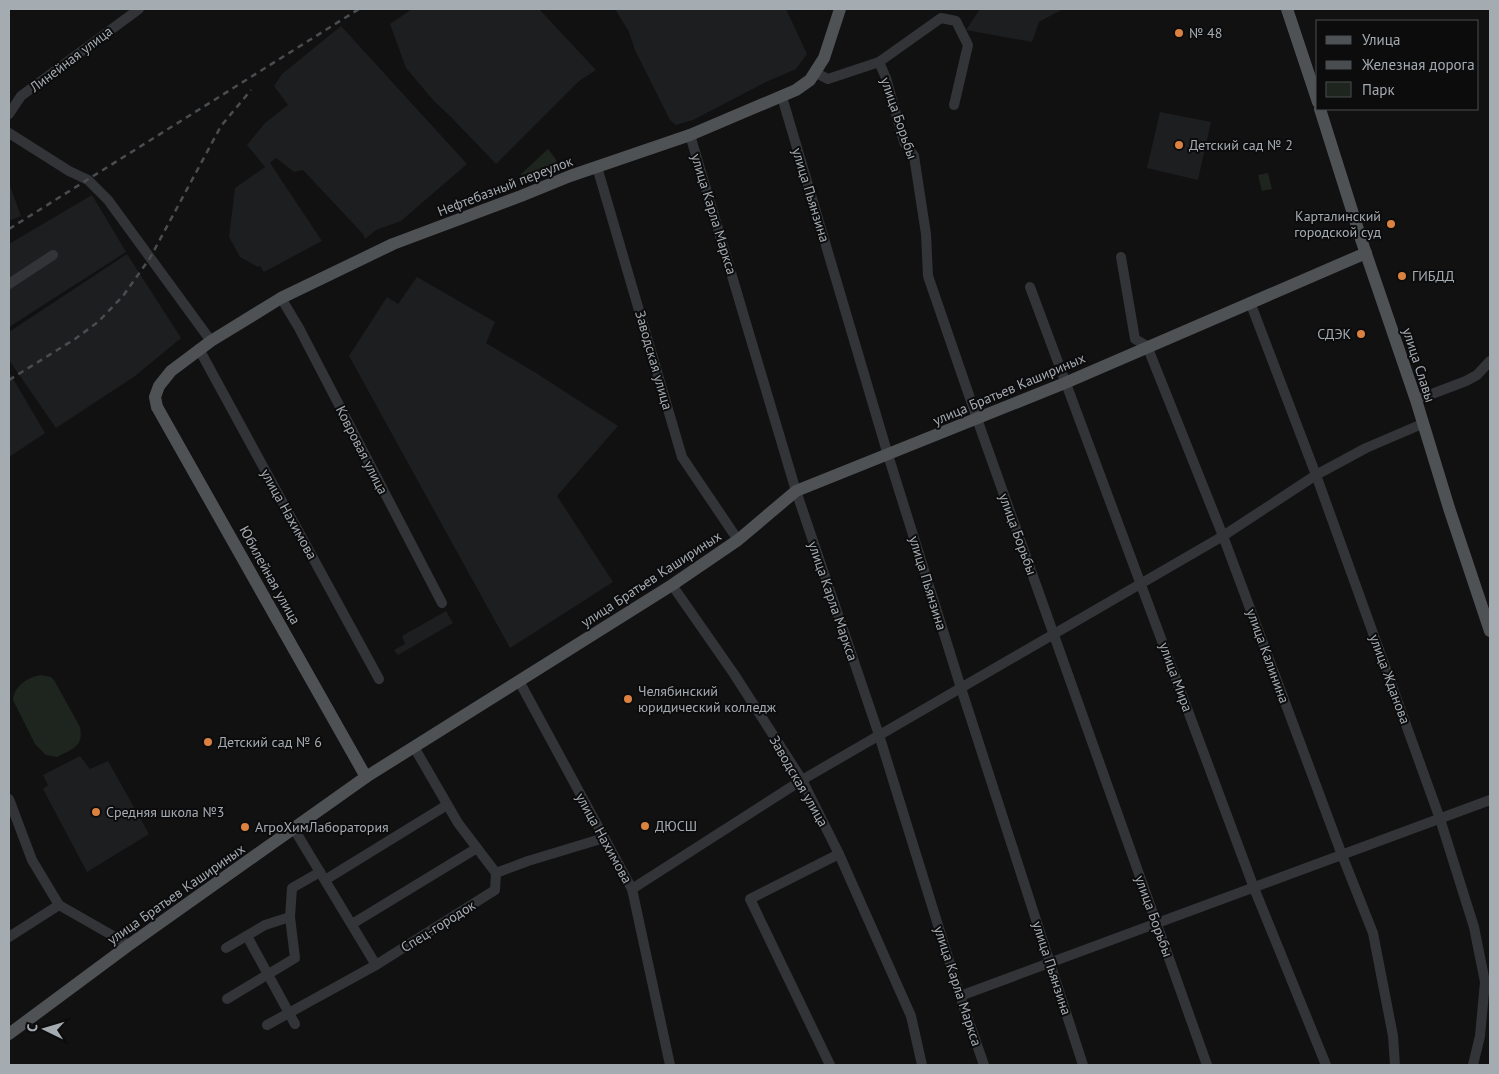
<svg xmlns="http://www.w3.org/2000/svg" width="1499" height="1074" font-family="'PT Sans',sans-serif">
<style>
.built{fill:#1d1e1f}
.green{fill:#1e241e}
.lines{fill:none;stroke-linecap:round;stroke-linejoin:round}
.minor{stroke:#323437;stroke-width:10}
.major{stroke:#4f5255;stroke-width:12}
.rail{stroke:#4a4d50;stroke-width:2.5;stroke-dasharray:6 5;stroke-linecap:butt}
.poi-dot{fill:#db8240;stroke:#0c0c0d;stroke-width:2}
.labels{text-anchor:middle;stroke-width:4;stroke-linejoin:round;paint-order:stroke}
.poi-label{font-size:14px;fill:#a4abb1;stroke:#0c0c0d;text-anchor:start}
.street-label{font-size:14px;fill:#a4abb1;stroke:#0c0c0d}
</style>
<rect width="100%" height="100%" fill="#111112"/>
<g class="built">
<polygon points="412,9 539,9 596,70 579,81 496,164 450,116 434,101 406,68 390,24"/>
<polygon points="615,9 786,9 807,54 796,69 766,82 693,120 676,125 670,120 635,50 629,32"/>
<polygon points="980,9 1063,9 1039,22 1032,42 966,30"/>
<polygon points="341,26 467,164 401,221 376,230 365,239 363,234 303,170 294,172 276,158 270,163 322,241 264,272 260,266 258,267 240,257 229,237 235,188 265,167 247,145 265,123 288,105 274,86 282,74"/>
<polygon points="1160,112 1211,122 1198,180 1147,168"/>
<polygon points="9,183 21,216 9,221"/>
<polygon points="92,195 126,252 9,327 9,244"/>
<polygon points="127,254 181,338 135,376 56,428 9,360 9,332"/>
<polygon points="417,277 495,322 486,343 536,373 618,426 557,496 613,582 510,648 349,356 387,297 398,304"/>
<polygon points="9,372 45,433 9,457"/>
<polygon points="446,611 453,623 398,655 394,650 405,644 402,636"/>
<polygon points="80,756 90,769 108,761 149,834 87,872 43,789 48,785 43,775"/>
</g>
<g class="green">
<polygon points="548,149 555,158 559,167 523,180 521,174"/>
<polygon points="1268,173 1272,189 1262,191 1258,175"/>
<path d="M41 675 51 677 54 680 80 727C84 747 72 749 57 757L46 755 35 744 13 700C14 686 28 677 41 675Z"/>
</g>
<g class="lines">
<g class="minor">
<polyline points="879,62 941,18 956,21 968,45 954,105"/>
<polyline points="816,73 828,79 879,62 886,78 904,142 914,156 926,234 928,276 982,433 1207,1065"/>
<polyline points="782,97 888,455 961,688 1083,1065"/>
<polyline points="9,114 21,96 139,9"/>
<polyline points="9,133 69,171 88,180 108,200 211,341"/>
<polyline points="690,135 796,491 879,735 960,996 984,1065"/>
<polyline points="597,167 682,457 738,540"/>
<polyline points="1121,257 1135,339 1147,346 1223,536 1342,855 1373,933 1393,1036 1395,1065"/>
<polyline points="9,284 53,255"/>
<polyline points="1030,287 1254,888 1326,1065"/>
<polyline points="281,298 299,328 442,603"/>
<polyline points="1250,302 1316,475 1440,819 1474,927 1485,982 1480,1036 1473,1065"/>
<polyline points="199,349 379,679"/>
<polyline points="1416,400 1466,381 1477,375 1490,361"/>
<polyline points="672,585 734,674 802,780 839,854 911,1016 922,1065"/>
<polyline points="519,681 632,889 670,1065"/>
<polyline points="414,747 458,823 496,873"/>
<polyline points="9,799 32,860 59,905 129,945"/>
<polyline points="294,829 376,965"/>
<polyline points="325,880 447,805"/>
<polyline points="632,889 802,780 1223,536 1316,475 1366,448 1422,424"/>
<polyline points="352,924 477,848"/>
<polyline points="247,936 295,1024"/>
<polyline points="9,937 59,905"/>
<polyline points="226,948 265,925 290,917"/>
<polyline points="960,996 1490,800"/>
<polyline points="227,999 295,958 290,917 292,888 320,872"/>
<polyline points="267,1025 376,965 495,890 496,873 528,861 604,838"/>
<polyline points="830,1065 750,899 839,854"/>
</g>
<g class="major">
<polyline points="1287,9 1318,102"/>
<polyline points="1320,109 1361,239 1416,400 1449,508 1490,631"/>
<polyline points="366,777 157,407 155,397 159,386 171,371 211,341 281,298 393,244 521,196 570,176 690,135 796,90 810,80 824,58 840,9"/>
<polyline points="9,1034 129,945 366,777 672,585 738,540 796,491 1065,383 1366,253"/>
</g>
<g class="rail">
<polyline points="9,229 359,9"/>
<polyline points="9,380 75,339 98,322 123,296 150,258 221,126 251,90"/>
</g>
</g>
<g class="poi-dot">
<circle cx="1179" cy="33" r="5"/>
<circle cx="1179" cy="145" r="5"/>
<circle cx="1391" cy="224" r="5"/>
<circle cx="1402" cy="276" r="5"/>
<circle cx="1361" cy="334" r="5"/>
<circle cx="628" cy="699" r="5"/>
<circle cx="208" cy="742" r="5"/>
<circle cx="96" cy="812" r="5"/>
<circle cx="645" cy="826" r="5"/>
<circle cx="245" cy="827" r="5"/>
</g>
<g class="labels">
<g class="poi-label">
<text x="1189" y="38">№ 48</text>
<text x="1189" y="150">Детский сад № 2</text>
<text x="1381" y="221" text-anchor="end">Карталинский<tspan x="1381" dy="16">городской суд</tspan></text>
<text x="1412" y="281">ГИБДД</text>
<text x="1351" y="339" text-anchor="end">СДЭК</text>
<text x="638" y="696">Челябинский<tspan x="638" dy="16">юридический колледж</tspan></text>
<text x="218" y="747">Детский сад № 6</text>
<text x="106" y="817">Средняя школа №3</text>
<text x="655" y="831">ДЮСШ</text>
<text x="255" y="832">АгроХимЛаборатория</text>
</g>
<g class="street-label">
<text transform="translate(71 59) rotate(-37)" y="5">Линейная улица</text>
<text transform="translate(899 118) rotate(71)" y="5">улица Борьбы</text>
<text transform="translate(505 186) rotate(-21)" y="5">Нефтебазный переулок</text>
<text transform="translate(811 195) rotate(73)" y="5">улица Пьянзина</text>
<text transform="translate(714 214) rotate(73)" y="5">улица Карла Маркса</text>
<text transform="translate(654 360) rotate(74)" y="5">Заводская улица</text>
<text transform="translate(1419 365) rotate(72)" y="5">улица Славы</text>
<text transform="translate(1009 389) rotate(-23)" y="5">улица Братьев Кашириных</text>
<text transform="translate(362 450) rotate(63)" y="5">Ковровая улица</text>
<text transform="translate(289 514) rotate(61)" y="5">улица Нахимова</text>
<text transform="translate(1018 534) rotate(70)" y="5">улица Борьбы</text>
<text transform="translate(270 575) rotate(61)" y="5">Юбилейная улица</text>
<text transform="translate(651 579) rotate(-33)" y="5">улица Братьев Кашириных</text>
<text transform="translate(928 583) rotate(73)" y="5">улица Пьянзина</text>
<text transform="translate(833 601) rotate(71)" y="5">улица Карла Маркса</text>
<text transform="translate(1268 656) rotate(70)" y="5">улица Калинина</text>
<text transform="translate(1176 677) rotate(70)" y="5">улица Мира</text>
<text transform="translate(1390 679) rotate(70)" y="5">улица Жданова</text>
<text transform="translate(799 781) rotate(60)" y="5">Заводская улица</text>
<text transform="translate(604 838) rotate(61)" y="5">улица Нахимова</text>
<text transform="translate(176 894) rotate(-35)" y="5">улица Братьев Кашириных</text>
<text transform="translate(1154 916) rotate(70)" y="5">улица Борьбы</text>
<text transform="translate(438 926) rotate(-32)" y="5">Спец-городок</text>
<text transform="translate(1052 968) rotate(72)" y="5">улица Пьянзина</text>
<text transform="translate(958 986) rotate(72)" y="5">улица Карла Маркса</text>
</g>
</g>
<rect width="1499" height="1074" fill="none" stroke="#a4abb1" stroke-width="20"/>
<rect x="1316" y="20" width="162" height="90" fill="#0c0c0d" stroke="#494c4f"/>
<rect x="1326" y="36" width="25" height="8" fill="#4f5255" stroke="#494c4f"/>
<text x="1362" y="45" font-size="15" fill="#a4abb1">Улица</text>
<rect x="1326" y="61" width="25" height="8" fill="#4a4d50" stroke="#494c4f"/>
<text x="1362" y="70" font-size="15" fill="#a4abb1">Железная дорога</text>
<rect x="1326" y="82" width="25" height="15" fill="#1e241e" stroke="#494c4f"/>
<text x="1362" y="95" font-size="15" fill="#a4abb1">Парк</text>
<g transform="translate(45 1029) rotate(275)" stroke="#0c0c0d" stroke-width="4" paint-order="stroke">
<path d="M0-4L9 19L0 12L-9 19Z" fill="#a4abb1"/>
<text y="-8" font-size="14" font-weight="bold" text-anchor="middle" fill="#a4abb1">С</text>
</g>
</svg>
